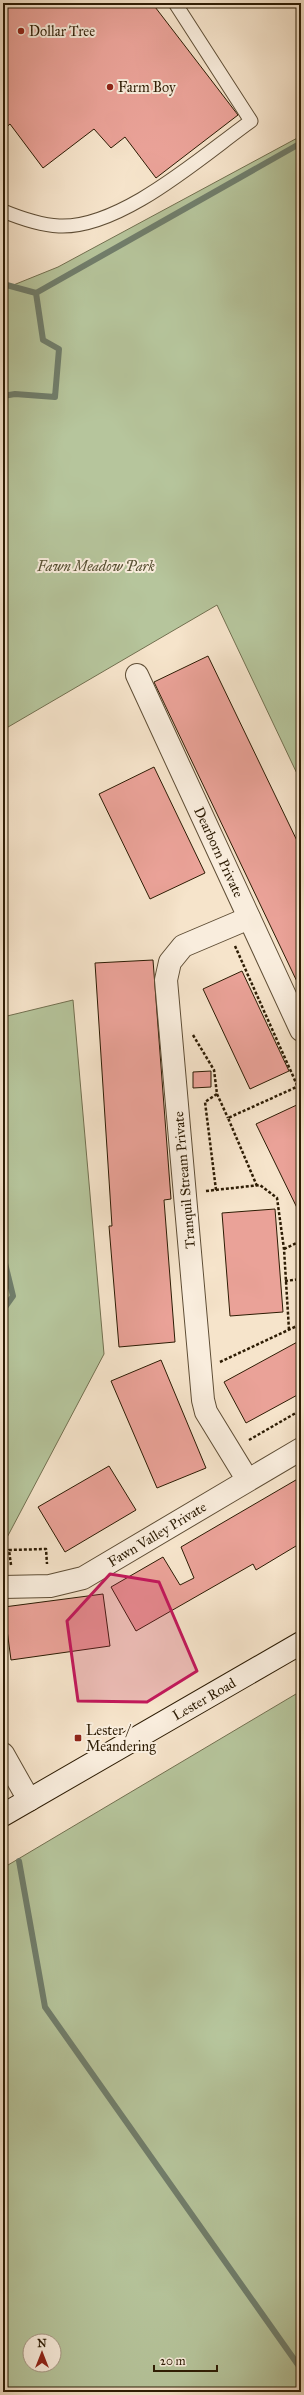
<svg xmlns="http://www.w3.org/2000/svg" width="304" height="2395" font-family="'IM FELL Great Primer',serif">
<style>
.green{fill:#b6c59c;stroke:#727050;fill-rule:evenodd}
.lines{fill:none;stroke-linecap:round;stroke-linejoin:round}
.stream{stroke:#707e6c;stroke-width:6}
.building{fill:#eaa298;stroke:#2d1c04}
.lane-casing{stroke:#5f4e36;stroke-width:15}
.street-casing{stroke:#5f4e36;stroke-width:24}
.secondary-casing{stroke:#2d1c04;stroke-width:24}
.path{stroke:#2d1c04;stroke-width:2.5;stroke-dasharray:3 2;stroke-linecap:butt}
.lane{stroke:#f9eddd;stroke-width:13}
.street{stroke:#f9eddd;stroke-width:22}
.secondary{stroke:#f9eddd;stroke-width:22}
.marked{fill:#c2185b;fill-opacity:0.2;stroke:#c2185b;stroke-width:3;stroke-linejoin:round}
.poi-dot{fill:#8f2418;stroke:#f9eddd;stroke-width:1.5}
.labels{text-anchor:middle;stroke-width:4;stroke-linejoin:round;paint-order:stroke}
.poi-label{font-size:14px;fill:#2d1c04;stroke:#f9eddd;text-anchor:start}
.park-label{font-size:14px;font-style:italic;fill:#564f32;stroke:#f9eddd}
.street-label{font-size:14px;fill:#2d1c04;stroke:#f9eddd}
</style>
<rect width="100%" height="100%" fill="#f6e4cb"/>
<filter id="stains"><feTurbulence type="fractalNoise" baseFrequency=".005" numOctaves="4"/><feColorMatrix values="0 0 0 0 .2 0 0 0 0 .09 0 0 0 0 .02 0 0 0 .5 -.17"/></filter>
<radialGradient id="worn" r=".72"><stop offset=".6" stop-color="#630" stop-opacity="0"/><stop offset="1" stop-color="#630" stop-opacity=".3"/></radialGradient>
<g class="green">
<polygon points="301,136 301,782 217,605 3,730 3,284 6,288 58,267"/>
<polygon points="73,1000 104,1354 3,1545 3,1017"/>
<path d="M301 1691V2392H3V1868ZM30 2341H54V2365H30Z"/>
</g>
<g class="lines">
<g class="stream">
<polyline points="3,284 36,293 43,340 59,349 55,397 15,394 3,396"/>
<polyline points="36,293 301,143"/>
<polyline points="3,1255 13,1296 3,1310"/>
<polyline points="19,1861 45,2007 301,2369"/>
</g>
</g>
<g class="building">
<polygon points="3,3 152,3 238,115 156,178 125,137 111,148 94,129 43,168 10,124 3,130"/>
<polygon points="208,656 301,849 301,990 154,682"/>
<polygon points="154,767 205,873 150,899 99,794"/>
<polygon points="153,960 171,1199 164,1200 175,1342 119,1347 109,1226 112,1226 95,963"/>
<polygon points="242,971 289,1071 250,1089 203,989"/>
<polygon points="211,1071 211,1087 193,1088 193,1072"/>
<polygon points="301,1103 301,1216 256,1124"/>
<polygon points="275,1209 283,1312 230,1316 222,1213"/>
<polygon points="301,1340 301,1393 246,1423 224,1382"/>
<polygon points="161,1360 206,1468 157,1488 111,1381"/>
<polygon points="109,1466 136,1510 65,1552 38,1507"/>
<polygon points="301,1477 301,1543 256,1570 253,1564 136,1631 111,1587 163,1557 180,1585 194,1578 181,1547"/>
<polygon points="103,1594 110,1646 11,1660 4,1607"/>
</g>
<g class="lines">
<defs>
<path id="lane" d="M3 211C20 218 40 225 59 226 121 229 202 156 251 121L175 3"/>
<g id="street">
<polyline points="137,675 301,1030"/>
<polyline points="247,1479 206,1412 203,1400 166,980 170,962 183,946 249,918"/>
<polyline points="3,1587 50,1586 83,1578 301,1449"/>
<polyline points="3,1754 29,1800"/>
</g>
<polyline id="secondary" points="3,1815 301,1643"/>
</defs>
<use href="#lane" class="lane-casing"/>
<use href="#street" class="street-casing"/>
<use href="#secondary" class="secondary-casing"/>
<g class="path">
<polyline points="235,946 301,1094"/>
<polyline points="193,1035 214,1070 217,1094 228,1118"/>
<polyline points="257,1186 228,1118 301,1085"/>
<polyline points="216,1190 205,1102 217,1094"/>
<polyline points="206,1191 260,1185 277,1198 284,1249 289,1330"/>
<polyline points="284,1249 301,1241"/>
<polyline points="285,1281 301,1279"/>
<polyline points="220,1362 301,1324"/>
<polyline points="249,1440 301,1410"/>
<polyline points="11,1565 9,1550 46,1549 47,1564"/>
</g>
<use href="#lane" class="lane"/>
<use href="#street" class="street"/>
<use href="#secondary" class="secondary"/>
</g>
<path class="marked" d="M110 1574 159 1582 197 1671 147 1702 78 1701 67 1621Z"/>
<g class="poi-dot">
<circle cx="21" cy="31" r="4"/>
<circle cx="110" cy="87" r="4"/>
<rect x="74" y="1734" width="8" height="8" rx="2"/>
</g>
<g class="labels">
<g class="poi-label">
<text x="29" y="36">Dollar Tree</text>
<text x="118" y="92">Farm Boy</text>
<text x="86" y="1735">Lester /<tspan x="86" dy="16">Meandering</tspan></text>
</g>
<g class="park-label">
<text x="96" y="571">Fawn Meadow Park</text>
</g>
<g class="street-label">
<text transform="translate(219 852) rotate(65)" y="5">Dearborn Private</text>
<text transform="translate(184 1180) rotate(-95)" y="5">Tranquil Stream Private</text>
<text transform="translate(157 1534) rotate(-31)" y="5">Fawn Valley Private</text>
<text transform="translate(204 1699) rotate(-30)" y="5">Lester Road</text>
</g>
</g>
<rect width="304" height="2395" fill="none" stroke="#f6e4cb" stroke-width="16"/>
<rect x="4" y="4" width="296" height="2387" fill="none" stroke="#2d1c04" stroke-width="2"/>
<rect x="8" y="8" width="288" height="2379" fill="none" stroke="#2d1c04"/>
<g transform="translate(42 2353)"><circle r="19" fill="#f9eddd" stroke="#a79986"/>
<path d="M0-3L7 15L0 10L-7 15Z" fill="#8f2418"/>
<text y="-6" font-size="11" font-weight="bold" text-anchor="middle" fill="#2d1c04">N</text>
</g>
<path d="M154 2365v6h63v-6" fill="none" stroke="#2d1c04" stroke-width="2"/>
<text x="160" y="2365" font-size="12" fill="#2d1c04" stroke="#f9eddd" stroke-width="3" paint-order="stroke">20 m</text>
<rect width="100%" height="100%" filter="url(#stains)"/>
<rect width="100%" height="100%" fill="url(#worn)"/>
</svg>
